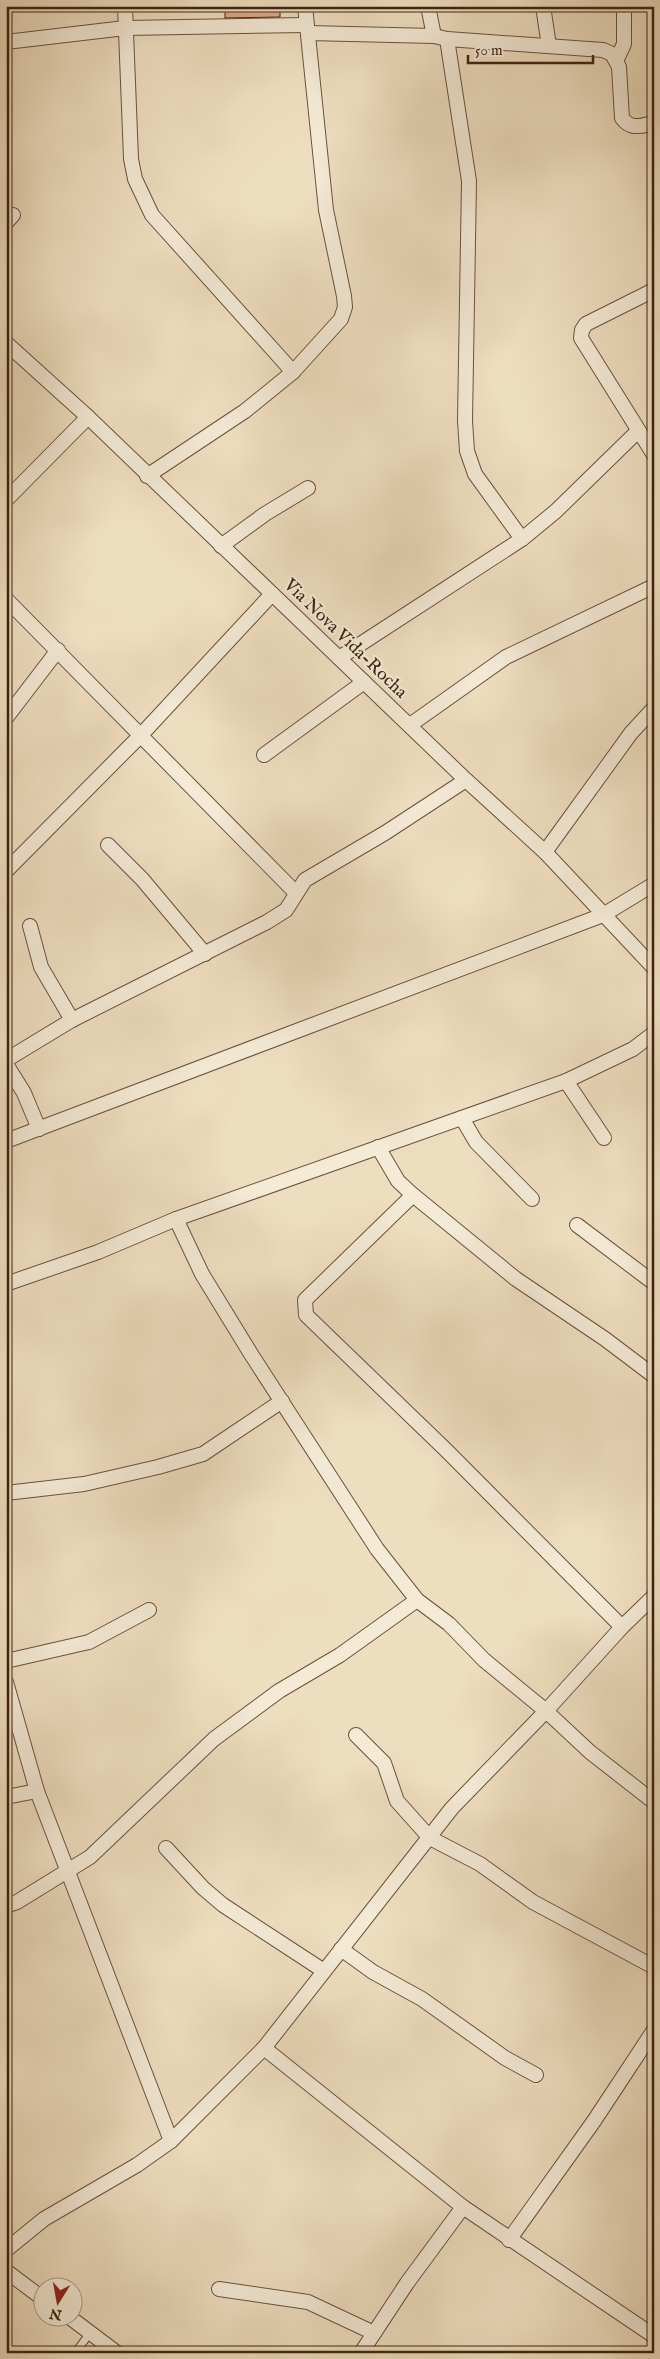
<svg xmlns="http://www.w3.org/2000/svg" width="660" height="2359" font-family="'IM FELL English',serif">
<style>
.building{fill:#ddaa89;stroke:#3e2311}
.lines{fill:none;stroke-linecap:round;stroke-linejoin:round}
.service-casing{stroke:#6a523d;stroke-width:9}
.minor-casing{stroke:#6a523d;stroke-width:16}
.service{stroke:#f4ead6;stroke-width:7}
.minor{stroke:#f4ead6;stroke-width:14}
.labels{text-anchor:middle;stroke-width:4.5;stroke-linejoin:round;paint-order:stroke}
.street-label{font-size:18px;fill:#3e2311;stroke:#f4ead6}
</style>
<rect width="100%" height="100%" fill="#eedec0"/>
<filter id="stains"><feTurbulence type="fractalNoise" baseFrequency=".004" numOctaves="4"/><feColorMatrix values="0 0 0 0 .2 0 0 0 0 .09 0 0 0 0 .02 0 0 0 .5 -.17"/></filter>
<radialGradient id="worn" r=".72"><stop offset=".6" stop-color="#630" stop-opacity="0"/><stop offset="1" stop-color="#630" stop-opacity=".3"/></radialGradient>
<polygon class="building" points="225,6 280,6 280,17 225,18"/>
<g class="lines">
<defs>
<polyline id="service" points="75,2353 90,2333"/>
<g id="minor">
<polyline points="125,6 131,159 135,179 152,215 293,372"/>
<polyline points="543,6 549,46"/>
<polyline points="308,33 434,36 428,6"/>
<path d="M434 36 447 39 603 50 612 54 619 67 622 118C631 130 640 126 654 123"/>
<polyline points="447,39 469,181 465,421 467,451 475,474 522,539"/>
<polyline points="6,42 125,28 306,25"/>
<polyline points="617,59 624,44 624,6"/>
<polyline points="6,223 13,215"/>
<polyline points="654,290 586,324 582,330 581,338 654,455"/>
<polyline points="6,343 88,417 466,780 545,852 654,968"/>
<polyline points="147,476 245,411 293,372 341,319 345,307 344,296 326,210 305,6"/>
<polyline points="6,500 88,417"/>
<polyline points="221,546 265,514 308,488"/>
<polyline points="6,599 295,892"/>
<polyline points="339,658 522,539 556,511 638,431"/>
<polyline points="6,718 58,650"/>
<polyline points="410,725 506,657 654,586"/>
<polyline points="264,755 364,682"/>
<polyline points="108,845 142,879 205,954"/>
<polyline points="545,852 631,733 654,708"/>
<polyline points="6,871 141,735 272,594"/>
<polyline points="30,926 41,967 72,1020"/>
<polyline points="6,1060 72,1020 267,922 286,910 305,880 385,833 466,780"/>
<polyline points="6,1064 24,1093 39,1129"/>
<polyline points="566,1081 604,1138"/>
<polyline points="462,1118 476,1142 532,1199"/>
<polyline points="6,1141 603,915 654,884"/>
<polyline points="378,1147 398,1181 413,1195 516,1279 605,1339 654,1376"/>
<polyline points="413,1195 305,1300 306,1315 446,1450 622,1627"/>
<polyline points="176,1219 202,1274 251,1354 377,1549 417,1600 449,1624 484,1660 546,1711 590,1752 654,1802"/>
<polyline points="577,1225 654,1283"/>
<polyline points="6,1284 98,1252 176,1219 566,1081 633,1049 654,1033"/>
<polyline points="6,1493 84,1484 158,1467 203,1454 282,1401"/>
<polyline points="6,1661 89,1642 149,1610"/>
<polyline points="6,1682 37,1791 171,2141"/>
<polyline points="356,1735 384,1763 397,1801 430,1838 480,1864 533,1902 654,1967"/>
<polyline points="6,1797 37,1791"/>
<polyline points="166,1848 203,1888 223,1905 324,1971"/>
<polyline points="6,1906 17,1902 90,1857 214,1739 279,1691 340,1655 417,1600"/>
<polyline points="341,1949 373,1972 422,1999 505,2058 536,2075"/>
<polyline points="264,2048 463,2207 654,2336"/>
<polyline points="509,2240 594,2121 654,2030"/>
<polyline points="6,2250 44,2219 137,2165 171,2141 264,2048 452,1808 546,1711 622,1627 654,1596"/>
<polyline points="6,2271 42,2298"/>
<polyline points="219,2289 308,2302 374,2333"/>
<polyline points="68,2316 117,2353"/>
<polyline points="361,2353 407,2283 463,2207"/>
</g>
</defs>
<use href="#service" class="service-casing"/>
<use href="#minor" class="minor-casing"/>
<use href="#service" class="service"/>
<use href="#minor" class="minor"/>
</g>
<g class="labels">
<g class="street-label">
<text transform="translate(346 638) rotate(44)" y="6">Via Nova Vida-Rocha</text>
</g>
</g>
<rect width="660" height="2359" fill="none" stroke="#eedec0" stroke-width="25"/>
<rect x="8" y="8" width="645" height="2344" fill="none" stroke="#3e2311" stroke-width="2.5"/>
<rect x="12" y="12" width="635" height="2334" fill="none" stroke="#3e2311"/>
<g transform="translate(58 2302) rotate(191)"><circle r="24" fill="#f4ead6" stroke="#ab9a87"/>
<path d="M0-4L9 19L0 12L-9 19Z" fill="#8f2418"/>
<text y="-8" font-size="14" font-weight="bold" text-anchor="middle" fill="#3e2311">N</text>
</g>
<path d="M468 55v8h125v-8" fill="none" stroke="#3e2311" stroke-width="2.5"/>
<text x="475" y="55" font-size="15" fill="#3e2311" stroke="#f4ead6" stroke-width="4" paint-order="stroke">50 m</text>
<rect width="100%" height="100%" filter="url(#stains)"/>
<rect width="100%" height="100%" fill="url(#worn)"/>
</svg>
